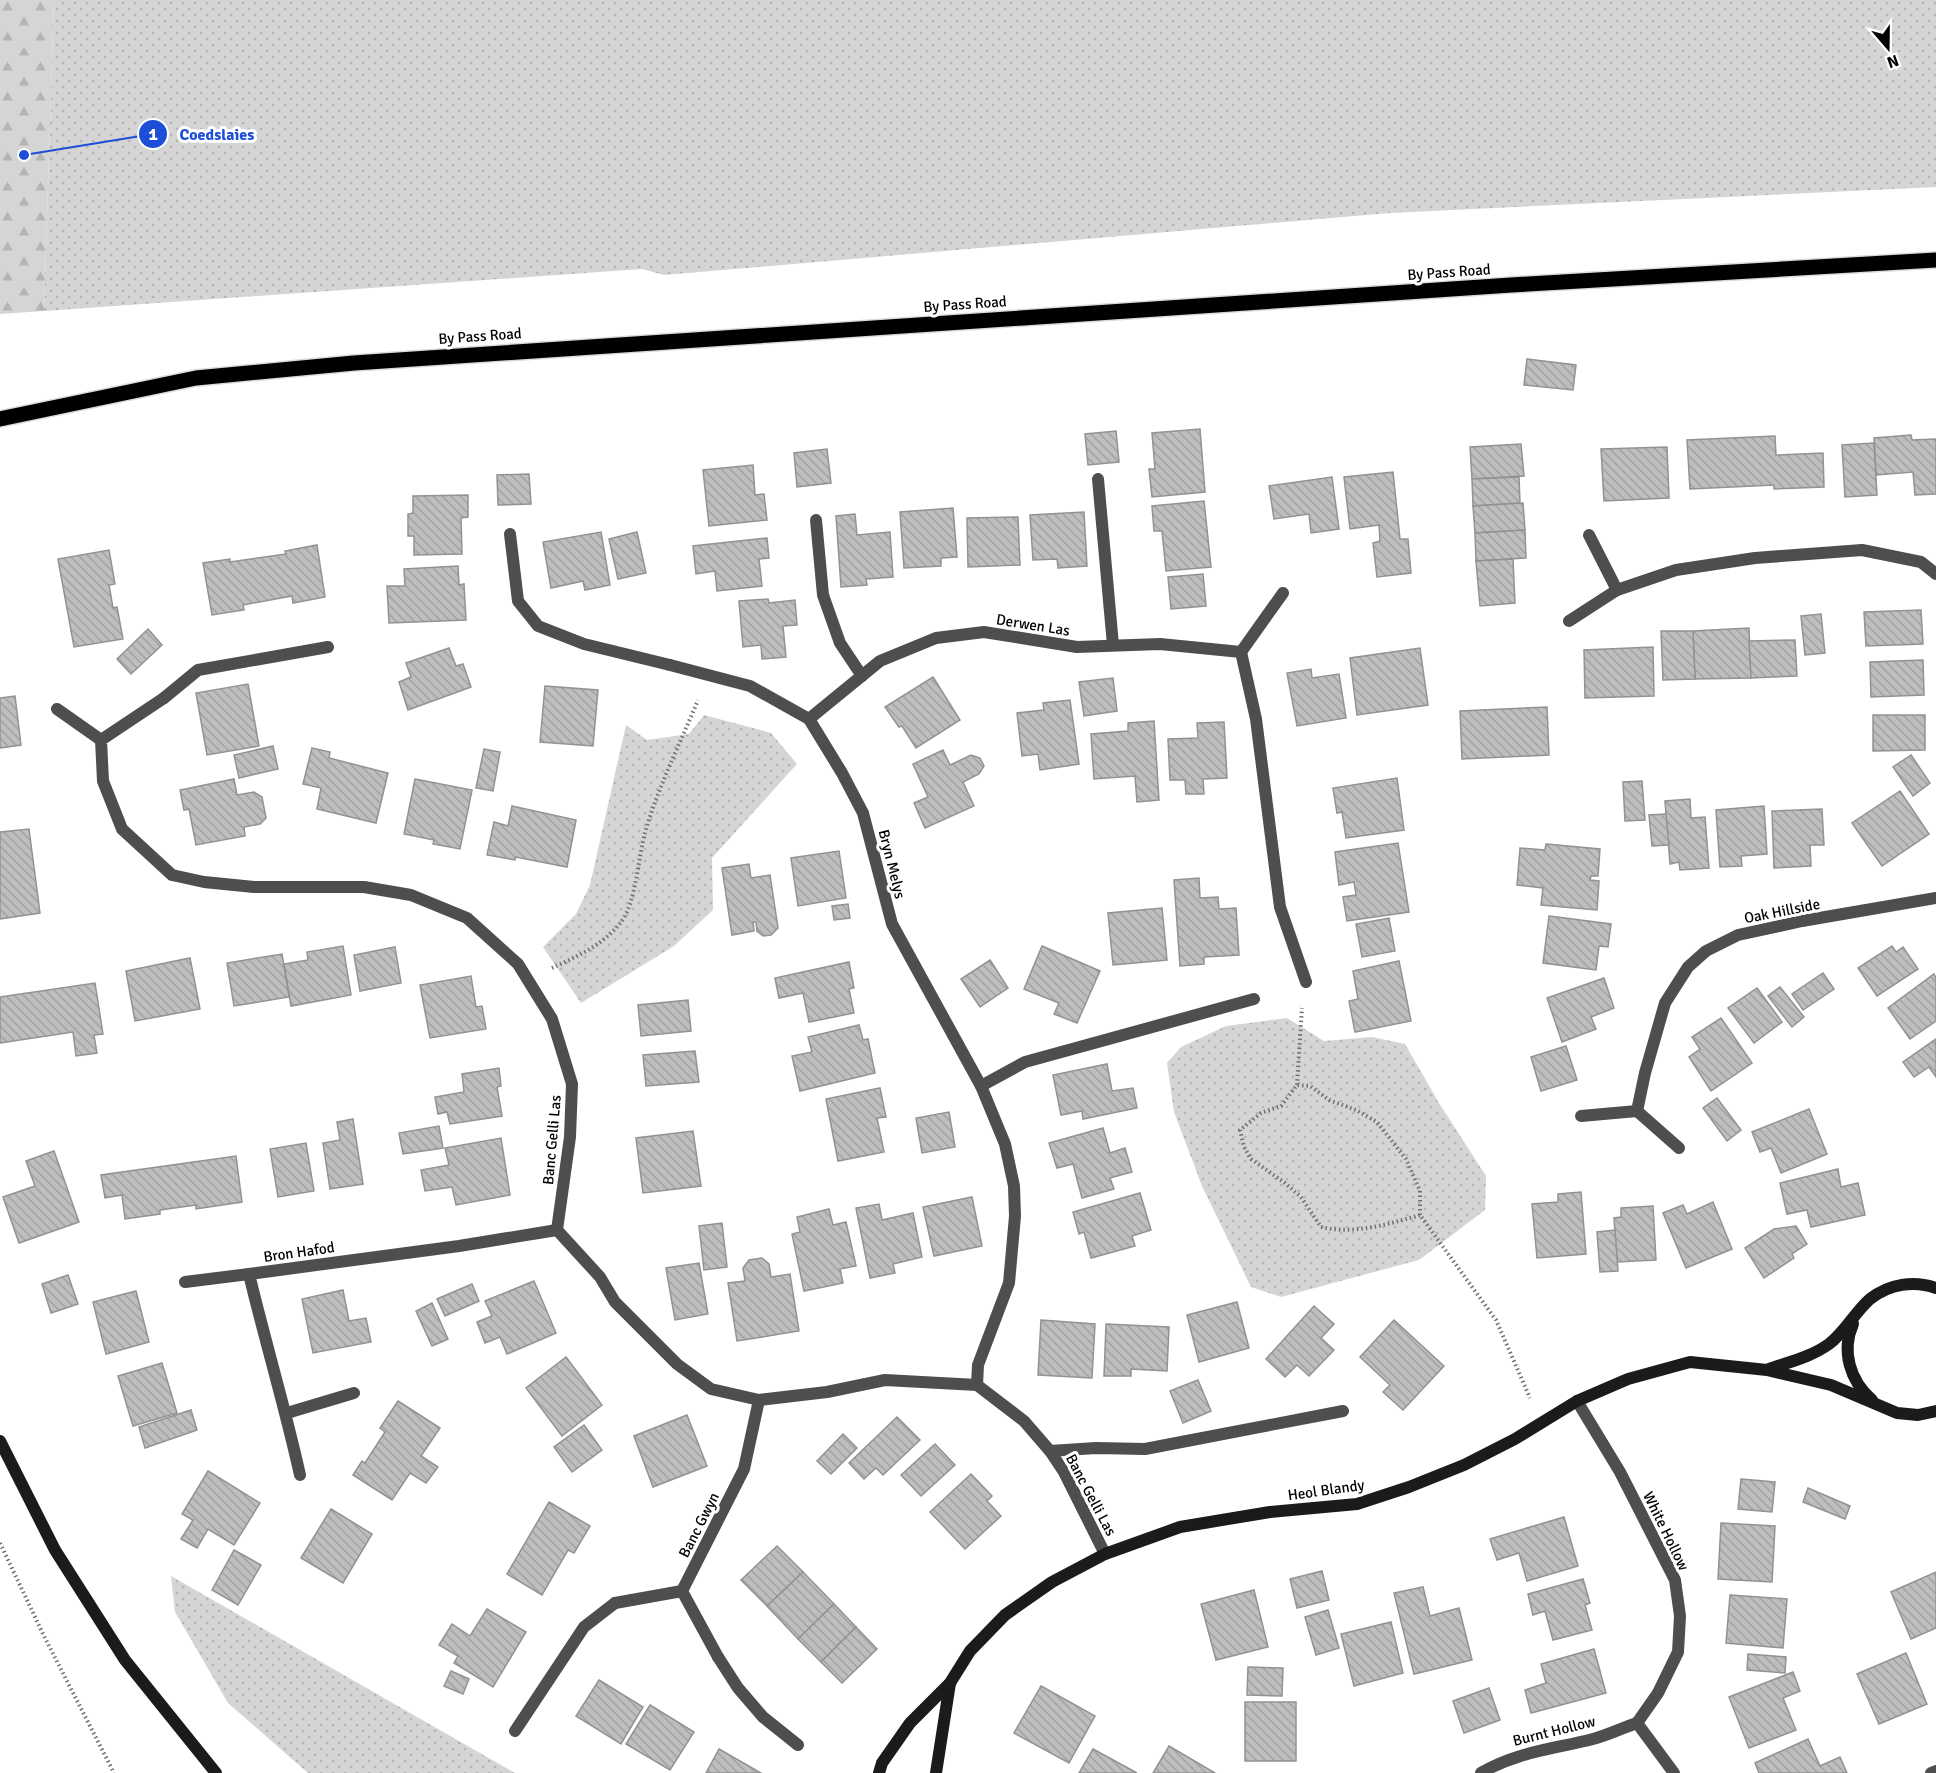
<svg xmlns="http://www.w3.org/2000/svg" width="1936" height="1773" font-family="Signika,sans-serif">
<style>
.green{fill:url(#green-dots)}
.forest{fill:url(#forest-firs)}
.building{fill:url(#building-back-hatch);stroke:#929292;stroke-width:1.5}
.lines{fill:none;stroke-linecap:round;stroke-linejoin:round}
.primary-casing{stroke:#dbdbdb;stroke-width:18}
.path{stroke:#707070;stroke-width:4;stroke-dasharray:1.5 3;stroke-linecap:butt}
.lane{stroke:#4e4e4e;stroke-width:12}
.street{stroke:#4e4e4e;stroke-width:12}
.secondary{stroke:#1b1b1b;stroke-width:12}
.primary{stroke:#000;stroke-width:15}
.labels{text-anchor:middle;stroke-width:6;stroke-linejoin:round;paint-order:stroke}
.street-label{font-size:15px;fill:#000;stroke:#fff}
.leader{fill:none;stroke:#1d4ed8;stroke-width:2}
.callout-dot{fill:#1d4ed8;stroke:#fff;stroke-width:2}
.mark-label{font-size:18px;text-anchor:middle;font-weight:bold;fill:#fff}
.callout-label{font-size:16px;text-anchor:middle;font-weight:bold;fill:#1d4ed8;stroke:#fff;stroke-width:6;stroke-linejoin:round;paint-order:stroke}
</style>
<defs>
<pattern id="green-dots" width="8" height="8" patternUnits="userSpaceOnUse" patternTransform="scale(1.5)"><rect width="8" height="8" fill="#d5d5d5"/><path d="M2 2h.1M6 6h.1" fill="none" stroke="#b5b5b5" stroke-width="1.8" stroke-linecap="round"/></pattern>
<pattern id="forest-firs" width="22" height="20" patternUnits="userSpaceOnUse" patternTransform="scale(1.5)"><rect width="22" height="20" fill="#d5d5d5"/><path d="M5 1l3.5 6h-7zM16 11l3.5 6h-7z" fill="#b5b5b5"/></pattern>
<pattern id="building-back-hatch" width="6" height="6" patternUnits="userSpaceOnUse" patternTransform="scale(1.5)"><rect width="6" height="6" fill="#bebebe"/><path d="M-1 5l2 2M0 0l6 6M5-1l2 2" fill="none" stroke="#a2a2a2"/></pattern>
</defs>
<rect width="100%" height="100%" fill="#fff"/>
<g class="green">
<polygon points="54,0 1936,0 1936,187 1390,213 664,275 642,269 44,311"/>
<polygon points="704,715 771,733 797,764 712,858 713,910 674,946 581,1003 543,947 576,914 590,885 626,725 647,740 689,734"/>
<polygon points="1287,1018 1324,1041 1372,1037 1405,1044 1439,1103 1486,1176 1485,1210 1419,1260 1281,1297 1251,1287 1202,1186 1174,1112 1167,1063 1181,1047 1226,1026"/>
<polygon points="171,1576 515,1773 308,1773 228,1703 175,1612"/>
</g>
<polygon class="forest" points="0,0 54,0 44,311 0,314"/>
<g class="building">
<polygon points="1527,359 1576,365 1573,390 1524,385"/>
<polygon points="1200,429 1205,492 1152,497 1149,469 1155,469 1152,433"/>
<polygon points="1116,431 1119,462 1088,465 1085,434"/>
<polygon points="1911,435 1912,440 1936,439 1936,494 1915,495 1913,472 1876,475 1874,438"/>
<polygon points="1775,436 1776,455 1823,453 1824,487 1774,489 1774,485 1690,489 1687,440"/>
<polygon points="1874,443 1877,495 1845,497 1842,445"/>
<polygon points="1521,444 1524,476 1472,479 1470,447"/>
<polygon points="1667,447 1669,498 1604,501 1601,449"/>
<polygon points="827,449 831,483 797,487 794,453"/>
<polygon points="753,465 755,495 764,494 767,520 709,526 703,470"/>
<polygon points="1393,472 1400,539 1408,539 1411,573 1377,577 1373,543 1380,541 1379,525 1350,529 1344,477"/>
<polygon points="529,474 531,504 498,505 497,475"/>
<polygon points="1332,477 1339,529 1311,533 1309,514 1274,519 1269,486"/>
<polygon points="1519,477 1520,503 1473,506 1472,479"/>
<polygon points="468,495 468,517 461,518 462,554 414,555 414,536 408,536 408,514 413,513 413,496"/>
<polygon points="1204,501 1211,567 1166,571 1162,531 1154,531 1152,506"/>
<polygon points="1523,503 1525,530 1475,533 1473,506"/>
<polygon points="953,508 957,557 941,558 941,566 904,568 900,512"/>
<polygon points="1084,512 1087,566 1058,568 1057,559 1033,560 1030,515"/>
<polygon points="855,514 857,535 890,532 893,577 866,579 867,585 841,587 836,516"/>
<polygon points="1018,517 1020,565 968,567 967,518"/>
<polygon points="1525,530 1526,558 1476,561 1475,533"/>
<polygon points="601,532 610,585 585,590 583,581 551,588 543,542"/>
<polygon points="637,532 646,573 618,579 609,539"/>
<polygon points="767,538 769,558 759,559 762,586 717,591 715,571 696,574 693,546"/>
<polygon points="317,545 325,597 293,603 292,596 243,605 244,610 212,615 203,563 230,559 230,562 286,554 285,551"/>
<polygon points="109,550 115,584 109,585 113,608 117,607 123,639 74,647 58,559"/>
<polygon points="1513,559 1515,603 1480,606 1476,561"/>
<polygon points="458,566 459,585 464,584 466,620 389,623 387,586 405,586 404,569"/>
<polygon points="1203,574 1206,606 1171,609 1168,577"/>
<polygon points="768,599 769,603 795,600 797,625 783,626 786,657 762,659 761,645 743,647 739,601"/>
<polygon points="1921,610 1923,644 1866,646 1864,612"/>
<polygon points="1821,614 1825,653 1805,655 1801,616"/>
<polygon points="1749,628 1751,678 1695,679 1693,631"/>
<polygon points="148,629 162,645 131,674 117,659"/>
<polygon points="1661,631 1693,631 1695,679 1663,680"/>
<polygon points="1795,640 1797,676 1751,678 1749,641"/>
<polygon points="1653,647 1654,696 1585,698 1584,650"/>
<polygon points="449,648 456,666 463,664 471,687 408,710 399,682 411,677 406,663"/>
<polygon points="1420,648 1428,705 1357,715 1350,658"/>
<polygon points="1923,660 1924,695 1871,697 1870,662"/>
<polygon points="1311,669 1312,678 1339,674 1346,718 1297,726 1287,673"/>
<polygon points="933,677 960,720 916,748 902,726 899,727 885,707"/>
<polygon points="1113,678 1117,711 1084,716 1079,682"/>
<polygon points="248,684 259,746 207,755 196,693"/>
<polygon points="545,686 598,690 593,746 540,742"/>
<polygon points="15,696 21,745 0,748 0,698"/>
<polygon points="1070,700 1079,764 1040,770 1038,754 1022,756 1017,713 1044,710 1043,703"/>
<polygon points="1547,707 1549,755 1462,759 1460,711"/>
<polygon points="1873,715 1925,715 1925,750 1873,751"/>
<polygon points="1154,721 1159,800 1137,802 1135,776 1094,779 1091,734 1128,731 1128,723"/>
<polygon points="1224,722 1227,778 1203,779 1204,794 1186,794 1185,780 1170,780 1168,739 1198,738 1197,723"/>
<polygon points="273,746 278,769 239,778 234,755"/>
<polygon points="312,748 330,752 329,758 388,773 376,823 317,809 321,788 303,784"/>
<polygon points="484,749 500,752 493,791 476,788"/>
<polygon points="943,750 950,765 971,755 980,758 984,766 979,774 963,782 974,806 925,828 914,803 928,797 913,764"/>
<polygon points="1911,755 1930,783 1913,796 1893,767"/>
<polygon points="1397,778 1404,830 1346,838 1342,812 1337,813 1333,788"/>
<polygon points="234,779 237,795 254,792 262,797 266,818 260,824 244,827 245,836 196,845 189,809 184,810 180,790"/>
<polygon points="415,779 472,790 460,849 433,844 434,840 404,834"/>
<polygon points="1642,781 1645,820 1625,821 1623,782"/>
<polygon points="1900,791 1929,834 1882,866 1852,823"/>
<polygon points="1690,799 1691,818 1705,817 1709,868 1680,870 1679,862 1670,864 1665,801"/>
<polygon points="512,806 576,820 567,867 516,857 515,860 487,855 494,822 508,826"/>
<polygon points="1764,806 1767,854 1741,856 1742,866 1720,867 1716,810"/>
<polygon points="1822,809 1824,845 1810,845 1811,866 1774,868 1772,811"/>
<polygon points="1666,814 1669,845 1652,846 1649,815"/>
<polygon points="29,829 40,913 0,919 0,832"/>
<polygon points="1398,843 1409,912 1347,921 1343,897 1356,895 1354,882 1339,885 1335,852"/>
<polygon points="1546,844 1600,849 1598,876 1591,876 1590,880 1599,881 1597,910 1541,905 1543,888 1517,885 1520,848 1545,850"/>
<polygon points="839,851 846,898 798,906 791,858"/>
<polygon points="749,864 751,878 770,875 778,928 771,935 763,936 757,931 756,922 753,922 754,931 732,935 722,868"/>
<polygon points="1199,878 1200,898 1218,897 1219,909 1236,908 1239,955 1204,957 1204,964 1180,966 1174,880"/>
<polygon points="848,904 850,918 834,920 832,906"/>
<polygon points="1162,908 1167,960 1113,965 1108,913"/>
<polygon points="1549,916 1611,924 1608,947 1599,946 1596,970 1543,963"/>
<polygon points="1389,918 1395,951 1362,957 1356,924"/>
<polygon points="343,946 351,995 291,1006 284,964 308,960 307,952"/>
<polygon points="1042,946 1100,971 1077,1023 1054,1014 1059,1003 1024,989"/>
<polygon points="1892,946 1896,952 1903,947 1918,969 1877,996 1858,968"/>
<polygon points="395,947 401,983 360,991 354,955"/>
<polygon points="282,954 289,997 234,1006 227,963"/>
<polygon points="190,958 200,1009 135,1021 126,971"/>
<polygon points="990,960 1008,988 980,1007 961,979"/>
<polygon points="1399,961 1411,1021 1355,1032 1349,1001 1358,999 1353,971"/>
<polygon points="849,962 854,988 849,989 854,1013 809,1022 803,993 779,998 775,978"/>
<polygon points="1823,973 1834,989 1803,1010 1792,994"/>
<polygon points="1934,974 1936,978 1936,1021 1910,1039 1888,1008"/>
<polygon points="471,976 476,1007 482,1006 486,1029 430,1038 420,985"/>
<polygon points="1604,978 1614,1008 1591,1017 1596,1029 1562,1042 1547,998"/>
<polygon points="95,983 103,1034 94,1035 97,1053 76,1056 73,1032 0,1043 0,997"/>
<polygon points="1780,987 1804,1017 1792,1027 1768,996"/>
<polygon points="1757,988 1782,1022 1754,1043 1728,1008"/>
<polygon points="688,1000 691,1031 641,1036 638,1005"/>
<polygon points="1721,1018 1752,1063 1711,1091 1689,1057 1700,1049 1692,1037"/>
<polygon points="859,1025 863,1040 868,1039 875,1073 800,1091 792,1056 812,1052 808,1037"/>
<polygon points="1936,1039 1936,1077 1929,1067 1914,1077 1903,1062"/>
<polygon points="1566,1046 1577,1080 1541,1091 1531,1057"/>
<polygon points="695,1051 699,1082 646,1086 643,1055"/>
<polygon points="1107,1064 1112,1091 1133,1088 1137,1108 1083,1119 1082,1111 1061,1115 1053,1075"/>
<polygon points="499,1068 501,1086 497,1087 502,1116 450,1124 447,1112 438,1114 435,1097 464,1092 462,1074"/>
<polygon points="880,1088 886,1117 877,1118 884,1152 838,1161 826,1099"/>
<polygon points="1717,1098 1741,1130 1727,1141 1703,1108"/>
<polygon points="1809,1109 1827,1154 1781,1173 1771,1148 1760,1152 1752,1132"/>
<polygon points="949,1112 955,1147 922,1153 916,1118"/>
<polygon points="353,1119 363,1184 330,1189 323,1143 340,1140 337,1122"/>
<polygon points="439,1126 443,1148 403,1154 399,1133"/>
<polygon points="1103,1128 1110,1153 1125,1148 1132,1172 1110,1178 1114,1189 1082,1198 1073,1164 1057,1168 1049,1143"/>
<polygon points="693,1131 701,1186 643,1193 636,1138"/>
<polygon points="501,1138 510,1195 456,1205 452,1187 425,1191 421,1170 449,1165 445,1148"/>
<polygon points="306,1143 314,1191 278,1197 270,1149"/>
<polygon points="54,1151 79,1222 19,1243 3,1197 35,1186 26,1161"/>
<polygon points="236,1156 242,1202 196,1209 196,1205 160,1210 160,1214 125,1219 122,1195 105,1198 101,1175"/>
<polygon points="1838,1169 1841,1187 1858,1183 1865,1215 1811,1227 1807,1210 1787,1214 1780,1183"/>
<polygon points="1581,1192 1586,1254 1537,1258 1532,1204 1558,1202 1558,1194"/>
<polygon points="1140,1193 1151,1230 1132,1236 1135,1246 1091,1258 1084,1232 1079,1234 1073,1212"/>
<polygon points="972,1197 982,1246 934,1256 923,1207"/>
<polygon points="1713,1202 1732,1249 1686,1268 1663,1213 1683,1205 1687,1214"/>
<polygon points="879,1204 882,1220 913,1213 922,1257 893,1264 895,1273 870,1278 856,1208"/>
<polygon points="1653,1206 1656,1260 1617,1262 1614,1218 1621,1217 1621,1208"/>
<polygon points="829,1209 833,1225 846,1222 856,1266 840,1269 843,1283 804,1291 792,1234 800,1232 797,1217"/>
<polygon points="722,1223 727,1267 704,1270 699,1226"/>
<polygon points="1796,1226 1807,1244 1792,1254 1794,1258 1764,1278 1745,1248 1774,1229"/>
<polygon points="1615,1230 1618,1271 1600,1272 1597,1232"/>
<polygon points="762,1258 769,1264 771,1277 790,1274 799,1331 737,1341 728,1283 745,1281 743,1268 749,1260"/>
<polygon points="699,1263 708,1314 675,1320 666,1268"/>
<polygon points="68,1275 78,1304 51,1313 42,1284"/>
<polygon points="534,1281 556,1333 507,1354 500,1337 485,1343 477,1322 492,1316 485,1301"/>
<polygon points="472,1284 479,1301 445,1316 437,1299"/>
<polygon points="343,1290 349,1321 366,1318 371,1342 313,1353 302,1299"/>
<polygon points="136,1291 149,1342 106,1354 93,1302"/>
<polygon points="1237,1302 1249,1348 1199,1362 1187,1315"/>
<polygon points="432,1303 448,1339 432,1346 416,1311"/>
<polygon points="1314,1306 1334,1324 1321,1338 1334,1350 1309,1376 1297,1365 1285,1377 1266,1359"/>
<polygon points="1041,1320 1095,1324 1092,1378 1038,1375"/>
<polygon points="1394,1320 1444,1366 1403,1410 1383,1392 1390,1385 1360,1357"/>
<polygon points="1106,1324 1169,1327 1167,1371 1131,1369 1131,1376 1104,1376"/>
<polygon points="566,1357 602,1405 562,1436 526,1388"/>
<polygon points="162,1363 177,1413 133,1426 118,1376"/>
<polygon points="1198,1380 1211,1411 1183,1423 1170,1391"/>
<polygon points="398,1401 440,1428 421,1456 438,1467 426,1483 410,1473 392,1500 353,1475 362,1461 365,1463 385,1432 380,1428"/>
<polygon points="191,1410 197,1430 145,1448 139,1427"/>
<polygon points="687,1415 707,1466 653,1487 634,1436"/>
<polygon points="897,1417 920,1440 883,1475 876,1468 864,1479 849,1463"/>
<polygon points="584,1425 602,1450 572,1472 554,1447"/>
<polygon points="843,1434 857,1448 831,1474 817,1461"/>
<polygon points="935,1444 955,1465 921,1496 901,1475"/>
<polygon points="208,1471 260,1503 234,1545 208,1529 197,1548 181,1539 193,1520 182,1514"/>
<polygon points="971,1474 992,1496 987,1501 1001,1516 965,1549 930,1512"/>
<polygon points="1741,1479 1775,1482 1772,1512 1738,1509"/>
<polygon points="1808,1488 1850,1506 1845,1519 1803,1502"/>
<polygon points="549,1502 590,1526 574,1553 568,1550 542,1595 507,1574"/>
<polygon points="331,1509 372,1534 343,1583 301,1558"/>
<polygon points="1564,1517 1578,1566 1527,1581 1519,1553 1497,1560 1490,1539"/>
<polygon points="1721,1523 1775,1526 1772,1582 1718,1579"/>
<polygon points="777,1546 803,1572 767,1606 741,1580"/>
<polygon points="234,1550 261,1565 238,1605 212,1590"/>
<polygon points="1322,1571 1329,1600 1297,1608 1290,1579"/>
<polygon points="803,1572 834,1604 798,1639 767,1606"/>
<polygon points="1936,1572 1936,1628 1911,1639 1891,1592"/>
<polygon points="1583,1579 1590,1603 1585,1605 1592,1630 1553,1640 1545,1611 1533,1615 1528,1594"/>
<polygon points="1423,1587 1430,1616 1459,1608 1472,1660 1414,1674 1394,1593"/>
<polygon points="1254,1590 1268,1647 1216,1660 1201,1604"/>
<polygon points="1730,1595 1787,1599 1783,1648 1726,1643"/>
<polygon points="834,1604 856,1627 821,1662 798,1639"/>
<polygon points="487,1609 526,1632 493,1687 454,1663 458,1656 439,1645 452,1624 470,1636"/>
<polygon points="1328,1610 1339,1648 1316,1655 1305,1617"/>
<polygon points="1391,1622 1403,1673 1354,1686 1341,1634"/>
<polygon points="856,1627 877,1649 842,1683 821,1662"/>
<polygon points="1594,1649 1606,1693 1531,1713 1525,1690 1546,1683 1541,1664"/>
<polygon points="1906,1653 1927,1704 1879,1724 1857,1674"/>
<polygon points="1748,1654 1786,1657 1785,1673 1747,1670"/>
<polygon points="1248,1667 1283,1668 1282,1696 1247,1695"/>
<polygon points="451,1671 469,1679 463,1694 444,1686"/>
<polygon points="1793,1672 1800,1691 1783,1698 1796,1730 1749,1748 1729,1697"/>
<polygon points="599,1680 643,1707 621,1744 576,1716"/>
<polygon points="1041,1686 1095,1716 1069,1763 1014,1733"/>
<polygon points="1489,1688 1500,1720 1464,1733 1453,1701"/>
<rect x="1245" y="1702" width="51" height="59"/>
<polygon points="650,1705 694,1732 670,1770 626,1744"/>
<polygon points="1808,1739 1820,1766 1840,1757 1847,1773 1759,1773 1755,1763"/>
<polygon points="1169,1746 1215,1773 1153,1773"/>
<polygon points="719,1749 761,1773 706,1773"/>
<polygon points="1093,1749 1137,1773 1079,1773"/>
</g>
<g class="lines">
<defs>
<polyline id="primary" points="0,419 196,378 354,363 1511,285 1936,260"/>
</defs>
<use href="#primary" class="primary-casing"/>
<g class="path">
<path d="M552 968C576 957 605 944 621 922 636 903 638 858 645 833 658 787 680 744 698 700"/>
<polyline points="1297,1085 1302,1008"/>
<path d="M1420 1215V1191L1406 1159 1377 1122 1356 1110 1329 1100 1310 1086 1297 1085 1281 1106 1261 1113 1240 1130 1244 1147 1251 1159 1285 1183 1301 1197 1321 1227C1353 1235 1389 1224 1420 1215L1496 1320 1530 1398"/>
<polyline points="0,1543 44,1636 114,1773"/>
</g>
<g class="lane">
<polyline points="1098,479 1113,645"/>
<polyline points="816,520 823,595 840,643 862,676"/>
<polyline points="510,534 518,601 538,626 584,644 670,665"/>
<polyline points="164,698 198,670 328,647"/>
<polyline points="981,1086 1025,1062 1254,999"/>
<polyline points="1050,1451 1096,1448 1145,1449 1343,1411"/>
<polyline points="718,1657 738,1688 763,1717 798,1745"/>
<polyline points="515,1731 584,1627 615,1603"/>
</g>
<g class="street">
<polyline points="1589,535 1617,590"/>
<polyline points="1569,621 1617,590 1676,570 1755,558 1862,550 1921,562 1936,574"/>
<polyline points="1241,652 1283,593"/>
<polyline points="670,665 750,686 809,719 842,773 863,813 892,924 981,1086 1005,1144 1014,1186 1015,1216 1009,1283 978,1365 977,1385"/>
<polyline points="164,698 101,740 103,781 122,829 172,875 204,882 254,887 364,887 411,895 467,918 518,964 552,1019 572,1084 570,1137 557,1230 600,1277 615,1302 677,1364 711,1389 759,1400 827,1392 885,1380 977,1385 1024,1421 1050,1451 1064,1472 1105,1554"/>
<polyline points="57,709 101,740"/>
<polyline points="809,719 880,661 936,638 984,632 1077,647 1160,644 1241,652 1256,719 1280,907 1306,982"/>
<polyline points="1581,1116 1637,1111"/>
<polyline points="1679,1148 1637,1111 1645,1073 1665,1003 1688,967 1706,951 1738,935 1802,921 1936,898"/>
<polyline points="185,1282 249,1274"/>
<polyline points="1577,1401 1620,1472 1675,1580 1680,1616 1678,1652 1658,1693 1637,1723 1674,1773"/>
<polyline points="287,1413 354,1393"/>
<path d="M300 1475C285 1407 265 1341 249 1274L459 1246 557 1230"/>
<polyline points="615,1603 682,1591"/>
<polyline points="718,1657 682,1591 744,1469 759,1400"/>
<path d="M1481 1773C1516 1752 1554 1749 1593 1739 1608 1735 1622 1728 1637 1723"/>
<polyline points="1931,1773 1936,1771"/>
</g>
<g class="secondary">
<path d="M1853 1324C1841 1351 1850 1381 1872 1400"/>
<path d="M1769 1369C1789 1362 1811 1357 1829 1344 1845 1332 1855 1312 1870 1299 1889 1284 1914 1280 1936 1288"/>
<polyline points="0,1441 55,1550 125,1660 216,1773"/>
<polyline points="879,1773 882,1763 910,1723 950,1683 970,1651 1005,1615 1052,1582 1105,1554 1180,1527 1270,1512 1357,1504 1409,1487 1464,1465 1515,1439 1577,1401 1628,1379 1690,1362 1767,1370 1831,1385 1897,1413 1918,1415 1936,1411"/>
<polyline points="936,1773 950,1683"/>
</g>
<use href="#primary" class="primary"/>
</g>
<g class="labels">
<g class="street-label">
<text transform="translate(1449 272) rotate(-4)" y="5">By Pass Road</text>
<text transform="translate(965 304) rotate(-4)" y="5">By Pass Road</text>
<text transform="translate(480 336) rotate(-4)" y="5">By Pass Road</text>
<text transform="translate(1033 625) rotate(9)" y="5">Derwen Las</text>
<text transform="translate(892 864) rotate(76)" y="5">Bryn Melys</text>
<text transform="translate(1782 911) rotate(-11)" y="5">Oak Hillside</text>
<text transform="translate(552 1140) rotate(-85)" y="5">Banc Gelli Las</text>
<text transform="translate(299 1252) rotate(-8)" y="5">Bron Hafod</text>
<text transform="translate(1326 1490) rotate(-8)" y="5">Heol Blandy</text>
<text transform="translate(1091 1495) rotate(62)" y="5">Banc Gelli Las</text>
<text transform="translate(699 1525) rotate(-63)" y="5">Banc Gwyn</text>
<text transform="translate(1666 1531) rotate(64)" y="5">White Hollow</text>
<text transform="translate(1554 1731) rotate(-14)" y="5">Burnt Hollow</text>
</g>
</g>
<path class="leader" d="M24 155L153 134"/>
<g class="callout-dot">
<circle cx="24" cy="155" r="6"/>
<circle cx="153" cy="134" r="15"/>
</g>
<g class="mark-label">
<text x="153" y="140">1</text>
</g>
<g class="callout-label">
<text x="217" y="140">Coedslaies</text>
</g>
<g transform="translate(1888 48) rotate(160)" stroke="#ffffff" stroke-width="4.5" paint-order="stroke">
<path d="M0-4.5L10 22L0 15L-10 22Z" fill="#000000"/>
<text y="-9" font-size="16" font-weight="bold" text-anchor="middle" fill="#000000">N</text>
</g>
</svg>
